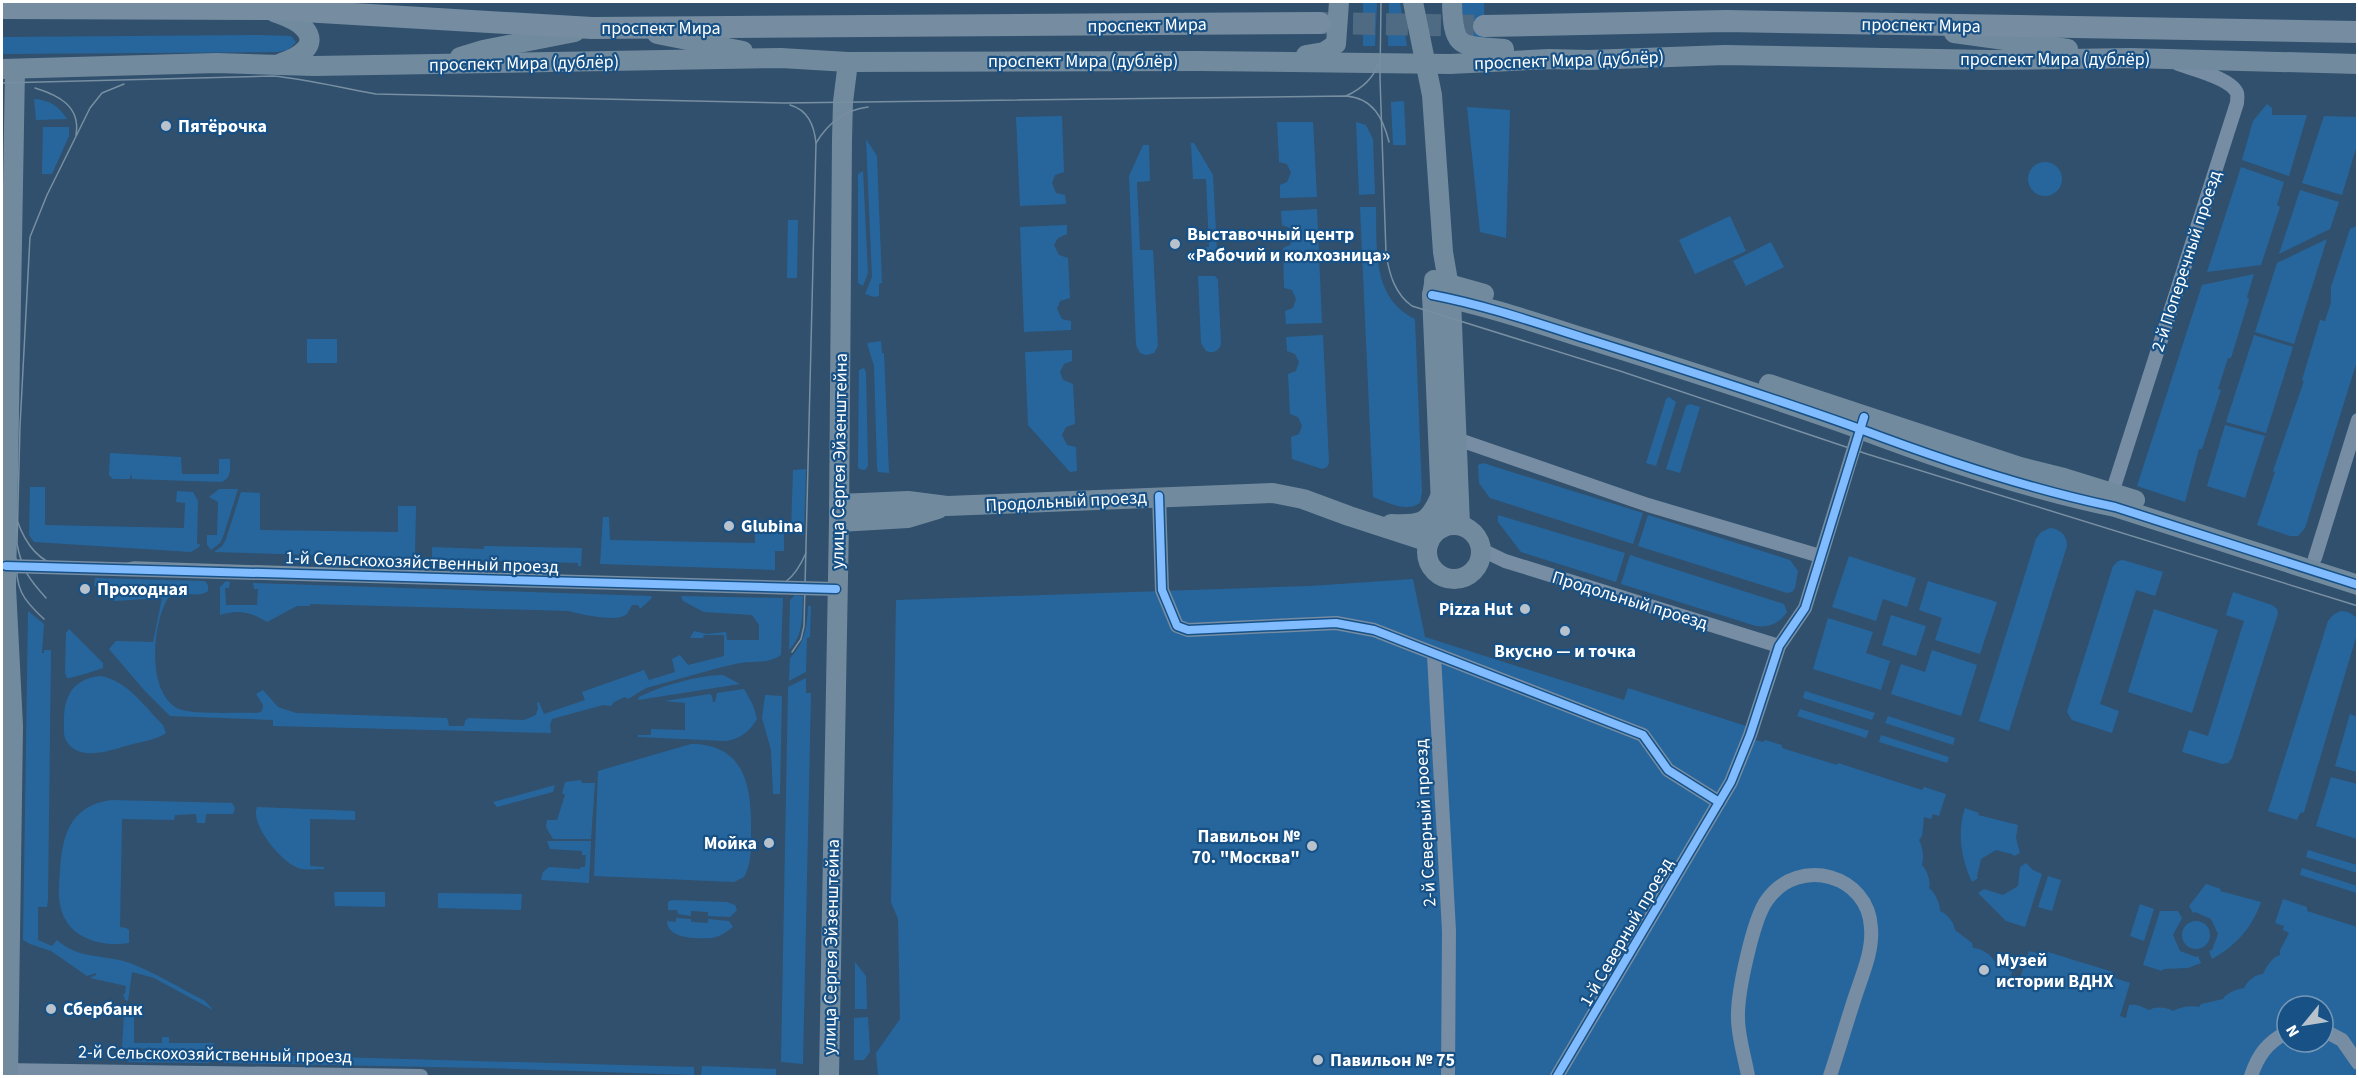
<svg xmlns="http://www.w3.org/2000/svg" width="2359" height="1078" font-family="'Source Sans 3',sans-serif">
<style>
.green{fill:#27669d;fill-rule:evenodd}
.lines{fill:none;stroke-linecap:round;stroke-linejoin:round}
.primary-tunnel{stroke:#4f6a83;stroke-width:22;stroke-dasharray:22 11;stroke-linecap:butt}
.street{stroke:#778da3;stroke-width:14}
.secondary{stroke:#728a9e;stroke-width:20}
.primary{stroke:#768ca0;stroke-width:22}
.tram{stroke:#788fa2;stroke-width:1.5}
.cycleway-casing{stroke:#175186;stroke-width:11}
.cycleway{stroke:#80bcff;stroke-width:8}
.poi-dot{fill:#b7c2cc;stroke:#175186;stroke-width:2}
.labels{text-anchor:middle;stroke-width:4.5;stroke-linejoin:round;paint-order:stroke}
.street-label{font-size:18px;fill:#fff;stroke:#175186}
.poi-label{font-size:18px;font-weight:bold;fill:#fff;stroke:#175186;text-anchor:start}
</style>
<rect width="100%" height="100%" fill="#30506d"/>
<g class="green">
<polygon points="1363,2 1377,2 1375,46 1363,46"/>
<polygon points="1389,2 1400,2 1407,46 1388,46"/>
<polygon points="1461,2 1484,2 1485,44 1464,33"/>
<polygon points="259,35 291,36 296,42 288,50 277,52 2,54 2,37"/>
<path d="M34 99C49 100 59 106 67 119L36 120Z"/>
<polygon points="1404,101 1406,145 1393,145 1391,102"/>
<polygon points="2267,104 2272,108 2272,115 2307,115 2289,176 2242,160 2253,121"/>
<polygon points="1467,107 1510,110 1506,238 1480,232"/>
<polygon points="1062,116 1064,172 1055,175 1052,183 1056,193 1065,195 1066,204 1020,206 1016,117"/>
<polygon points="2324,116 2357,117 2357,145 2342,195 2302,183"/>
<polygon points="1277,122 1313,122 1317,197 1280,198 1280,185 1287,182 1291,173 1287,164 1279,162"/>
<polygon points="1356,122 1366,125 1373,139 1375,194 1359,195"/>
<polygon points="43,127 69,127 69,136 52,174 42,174"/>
<polygon points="866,139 877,156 882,283 879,284 879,296 874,297 865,294 872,277"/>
<polygon points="1191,143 1194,143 1213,175 1217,250 1212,256 1208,255 1206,247 1209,247 1206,179 1193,179"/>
<polygon points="1143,145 1149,145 1150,181 1137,182 1140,250 1153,250 1158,346 1154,353 1146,355 1140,353 1136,345 1129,176"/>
<circle cx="2045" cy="179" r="17"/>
<polygon points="2241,167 2284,182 2277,205 2280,207 2261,265 2207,272"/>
<polygon points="863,171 868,273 863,286 858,283 858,174"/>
<polygon points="2300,190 2339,202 2330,229 2279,254"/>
<path d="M1360 207H1376C1377 247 1371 298 1415 319L1422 492 1420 503C1406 513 1387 502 1373 497Z"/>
<polygon points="1317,209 1322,323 1286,324 1285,311 1293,308 1296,299 1292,290 1284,288 1283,248 1290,245 1294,236 1290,228 1282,225 1281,211"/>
<polygon points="1730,216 1746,251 1695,274 1679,240"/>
<polygon points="788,220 798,220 797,278 787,278"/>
<polygon points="1067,225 1067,234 1058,238 1054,245 1059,255 1068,258 1070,298 1060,301 1057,309 1062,319 1071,321 1071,330 1024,332 1020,227"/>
<polygon points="2357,226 2357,361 2305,528 2298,536 2290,536 2257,525 2275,472 2273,471 2304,381 2302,380 2320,320 2325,321 2331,302 2331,287 2350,229"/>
<polygon points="2327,239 2294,344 2255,332 2277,263"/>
<polygon points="1771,242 1784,267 1746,286 1733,261"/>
<polygon points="2254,274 2247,297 2249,299 2231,358 2228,358 2218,389 2221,390 2202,449 2199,449 2185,502 2137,486 2202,285"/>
<path d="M1198 276H1215L1218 280 1221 344C1219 351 1213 354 1206 351L1201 343Z"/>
<polygon points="1323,335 1329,463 1327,467 1322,469 1292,459 1291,437 1299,434 1302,426 1298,417 1290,414 1288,374 1296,371 1299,362 1295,354 1287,351 1286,337"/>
<polygon points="2254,335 2293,347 2266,433 2226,422"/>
<rect x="307" y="339" width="30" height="24"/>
<polygon points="881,341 882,353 884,353 889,473 878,472 877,468 874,366 867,343"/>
<polygon points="1072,350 1072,361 1064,364 1060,372 1063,380 1073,384 1075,424 1066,427 1062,435 1067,445 1076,447 1077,471 1070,472 1028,425 1025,352"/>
<polygon points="864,368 866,372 868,466 865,470 859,469 858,466 859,370"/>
<polygon points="1669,397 1676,402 1656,466 1646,463 1666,399"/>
<polygon points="1690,404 1700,407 1680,473 1666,469 1686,406"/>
<polygon points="2225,425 2265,436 2245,498 2207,486"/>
<path d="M110 453 181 457 182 474H219V459H230C230 469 232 478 221 482L132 479 131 473 130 479H113L109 475Z"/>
<polygon points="1483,463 1643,513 1633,544 1490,498 1479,483 1478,465"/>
<polygon points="806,469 804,535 791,533 793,470"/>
<polygon points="30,487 45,487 45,525 184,528 185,503 176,502 177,491 193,492 198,501 197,544 200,544 199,547 191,552 34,542 29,535"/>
<polygon points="219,489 238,489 223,537 220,543 211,550 207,545 207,535 217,535 218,502 209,497"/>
<polygon points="241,492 260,493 260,530 398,532 398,506 416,506 415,558 214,552 222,546 226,539"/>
<polygon points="1498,515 1625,553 1616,582 1521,552 1498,522"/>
<polygon points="1648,515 1790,560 1798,571 1795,588 1792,592 1787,593 1638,546"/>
<polygon points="603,517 609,517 610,540 755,543 755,527 784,528 784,551 775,551 775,570 600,564"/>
<path d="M2050 528C2060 529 2067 535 2067 546L2009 731 1979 721 2036 539 2041 532Z"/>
<polygon points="484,546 582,548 581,566 578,566 578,563 432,559 432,547 484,549"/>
<path d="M1630 555 1784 604 1787 612C1780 623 1769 628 1756 626L1621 584Z"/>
<polygon points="1849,556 1916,578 1907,607 1883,599 1876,621 1832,607"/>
<polygon points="2123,560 2163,572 2155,596 2136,590 2100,704 2119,711 2112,733 2072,720 2067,712 2113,566 2118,561"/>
<path d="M95 578 205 581 208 585V591C195 600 181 587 168 598 152 623 146 694 179 709 195 715 239 712 258 713L262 711 263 705 256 694 263 690 278 707 296 713 447 718 449 726H464L465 721 468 718 524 720 536 715 538 708 537 703 539 702 544 714 585 700 582 692 644 670 649 680 675 672 672 659 680 655 688 665 724 656V635H704L703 638H690L694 631 707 634 726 632 727 640H759V625L752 615 704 612 683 601 681 596 783 598 781 655C767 665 751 660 735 664 709 670 683 678 657 685L646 688 628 699 625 697 614 702 611 706 603 705 552 719 550 725 551 733 273 726V720L170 716 144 690 109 649 116 641 153 642 162 598 114 601 113 598H110V586H94Z"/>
<path d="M1413 579 1425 637 1624 700 1628 688 1746 726 1743 737 1763 742 1765 740 1782 745V748L1837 765 1838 763 1922 790 1924 787 1946 794 1939 816 1933 814 1931 819 1924 817 1922 836 1919 840C1923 848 1924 856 1922 865 1927 870 1931 881 1929 888 1935 893 1940 903 1940 911 1947 914 1954 922 1955 930L1972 943 1973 948C1980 948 1991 954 1994 961L2014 966 2009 982 2018 984 2029 951 2047 956 2048 952 2113 972 2112 977 2130 983 2120 1016 2126 1018 2129 1005C2137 1004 2142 1007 2149 1010 2155 1006 2167 1007 2173 1011 2180 1007 2191 1005 2199 1007L2201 1004 2223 999C2226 993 2237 989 2244 988 2247 981 2256 974 2263 974 2267 966 2271 958 2280 955V950L2289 933 2283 930 2284 926 2275 923 2283 899 2307 907V911L2357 927V1076H878L876 1053 900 1019 898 919 891 902 896 600 1310 586ZM2287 1006H2323V1042H2287Z"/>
<path d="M226 581 230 582 229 588H225L226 605H257L258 589H254L253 583 651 596 652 598 640 609 638 605H632C631 607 628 612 627 614 617 623 580 614 569 611L310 604V606H297L267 622C251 612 238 609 220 615V587Z"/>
<polygon points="1928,581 1997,602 1980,654 1935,640 1942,618 1919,610"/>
<polygon points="2233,592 2272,605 2277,609 2278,614 2232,758 2228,763 2222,764 2182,752 2189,730 2208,736 2244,621 2226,615"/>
<path d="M795 595 803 596C802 615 804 635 789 650L790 600Z"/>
<path d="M808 606H811L810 637 807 638 806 672 789 681 790 658C805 643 807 627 808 606Z"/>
<polygon points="2154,609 2218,630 2192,713 2128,692"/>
<path d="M28 611 44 624 42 653H44V650H51L48 900 47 907H38V940L52 946 57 940C79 960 104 954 130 963 156 973 181 989 205 1001L213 1010 154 978 132 972 128 1001 125 1000 123 994H125L126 986 90 978 96 975V973L87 976 51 951 30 944 23 940Z"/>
<polygon points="2341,611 2348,612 2356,617 2357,634 2304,812 2300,813 2297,820 2268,811 2328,621 2333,615"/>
<polygon points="1891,615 1926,626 1916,656 1882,645"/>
<polygon points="1828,618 1873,632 1866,653 1890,661 1881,690 1813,669"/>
<path d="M69 629 103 663V668C97 670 70 679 67 678L65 673 66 633Z"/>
<polygon points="1932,650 1977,665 1961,716 1891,694 1901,664 1925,672"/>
<path d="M723 675 740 684 638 700 639 697C660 686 699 675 723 675Z"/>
<path d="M100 676C127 680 145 707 163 725L166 733C156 740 139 742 126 746 109 751 77 762 66 740 63 735 64 727 64 721 64 696 73 679 100 676Z"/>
<polygon points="806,678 806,693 811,693 803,1064 781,1062 788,687"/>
<path d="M744 689 753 705 757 719C750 731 740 739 726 741L638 737V735H651V729L685 730V703L664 701 710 694 712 696 713 702H715L717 693Z"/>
<polygon points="1805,691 1875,713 1872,720 1803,698"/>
<polygon points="765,695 782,696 780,794 773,794 771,750 762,718"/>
<polygon points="1800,709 1869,731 1866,738 1797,716"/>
<polygon points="2350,714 2357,717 2357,772 2335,766"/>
<polygon points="1888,716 1955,738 1953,745 1885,723"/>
<polygon points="1881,735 1949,757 1947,763 1879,742"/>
<path d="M691 744C745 744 752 787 751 831 751 847 752 863 744 877L734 882 594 876 598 771Z"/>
<polygon points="2331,777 2357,784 2357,839 2316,826"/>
<polygon points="581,780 582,783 595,783 591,839 553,839 546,827 547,820 557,820 565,795 562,793 565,782"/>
<polygon points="555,785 553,792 497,807 493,802"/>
<path d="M111 800 232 803 235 808 233 814H206L205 823H197L196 814 175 815 174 820 122 819 120 927 126 928 129 930V943C100 948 65 937 60 904 58 894 59 882 60 872 62 835 70 806 111 800Z"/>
<path d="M257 807 355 811V820L310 819V866L324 867V869C315 869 304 871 296 867 280 860 250 824 257 807Z"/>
<path d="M1965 808 1979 813 1978 815 2018 825 2016 838 2020 853 2014 856 2012 854 1996 850 1981 859 1977 876 1978 878 1972 882C1961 858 1957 832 1965 808Z"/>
<polygon points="547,841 591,841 589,883 541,880 543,872 549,867 580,869 581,867 585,867 586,855 582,855 582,851 550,849"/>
<polygon points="2308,850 2357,865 2357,873 2306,857"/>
<polygon points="2026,863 2033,870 2042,874 2025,927 2006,921 1978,893 1984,889 2003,895 2018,886 2020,867"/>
<polygon points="2302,868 2357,886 2357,893 2300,875"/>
<polygon points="2048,876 2061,880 2052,911 2038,907"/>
<path d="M2206 884 2221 889 2220 891 2261 902C2253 926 2236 946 2212 959L2209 951 2212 950 2218 934 2211 919 2195 912 2193 913 2189 906Z"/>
<polygon points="334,892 385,892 385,907 335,906"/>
<polygon points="438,893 522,894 521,910 438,908"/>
<polygon points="672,900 727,902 735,905 737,910 730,917 708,916 708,912 691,911 691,916 678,914 677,910 668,910 668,902"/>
<polygon points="2140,904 2154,909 2144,941 2130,936"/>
<polygon points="2160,911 2178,911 2182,918 2173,935 2180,951 2196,957 2198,956 2201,963 2188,968 2163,969 2162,971 2143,965"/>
<path d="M676 918 691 919V922L708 923V919L729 921 733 927C726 932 720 937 711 938 698 939 667 939 667 921L676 922Z"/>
<circle cx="2196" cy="935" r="14"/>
<polygon points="855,962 866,976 867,1009 855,1009"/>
<polygon points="124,1013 134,1013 134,1043 162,1043 162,1037 169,1037 169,1043 214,1043 213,1050 122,1048"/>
<polygon points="868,1017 870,1052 864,1060 854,1060 854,1018"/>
<polygon points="136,1053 212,1054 209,1063 129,1062 124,1056"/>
<polygon points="223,1054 694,1067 694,1075 484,1068 224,1063"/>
<polygon points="702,1066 776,1069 776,1076 701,1076"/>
</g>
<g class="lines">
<polyline class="primary-tunnel" points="1320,23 1484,26"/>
<g class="street">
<polyline points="1451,437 1648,505 1820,556"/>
<path d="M2112 493 2237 103C2237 100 2238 96 2237 93 2231 78 2192 69 2178 64"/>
<polyline points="1159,496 1162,590 1177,626 1188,630 1336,623 1374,630 1643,735 1668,770 1719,802"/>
<polyline points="1482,550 1505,561 1779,646"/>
<polyline points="2315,558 2358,420"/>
<polyline points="6,566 836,589"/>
<polyline points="1434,655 1449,931 1448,1076"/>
<polyline points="2323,1030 2342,1040 2358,1063"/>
<polyline points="2,1070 421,1076"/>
<polyline points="1557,1076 1731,782 1750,735 1779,646 1805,608 1862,422"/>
<path d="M1748 1076C1745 1058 1738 1037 1738 1018 1737 994 1753 919 1767 900 1799 855 1869 875 1871 928 1873 950 1863 973 1856 994 1847 1021 1839 1049 1830 1076"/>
<path d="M2251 1076C2258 1055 2267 1043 2287 1032"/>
</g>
<g class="secondary">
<polyline points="1413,2 1432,95 1443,252 1451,299 1460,525"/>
<path d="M1452 2C1453 51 1461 45 1504 49"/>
<path d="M274 12C284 16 296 19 304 28 321 46 295 59 281 63"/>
<polyline points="1954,33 2068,49"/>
<polyline points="657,34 743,51"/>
<polyline points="1306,55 1324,52 1336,44 1339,2"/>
<polyline points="460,57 483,50 575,32"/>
<polyline points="2,69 217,63 314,66 781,58 848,62 1200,61 1450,64 1549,59 1589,60 1725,55 1991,60 2131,58 2358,64"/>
<polyline points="1434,280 1484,294"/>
<polyline points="1434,284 1432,295 1442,528"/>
<path d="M1432 295C1484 305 1534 322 1584 338 1676 367 1769 396 1860 429 1942 460 2028 489 2115 507L2358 585"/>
<polyline points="1769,384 2020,467 2064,478 2135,500"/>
<polyline points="839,504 908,501 947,506 1273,493 1303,499 1349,516 1429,542"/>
<polyline points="839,522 908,518 938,509"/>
<path d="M1391 524C1420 525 1428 525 1440 497"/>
<circle cx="1454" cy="552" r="27"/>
<polyline points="8,1076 13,726 6,587 15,69"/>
<polyline points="829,1076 839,522 842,139 843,102 848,62"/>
</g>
<g class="primary">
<polyline points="2,8 269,9 592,28 1320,23"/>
<polyline points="1484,26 1726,21 2358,32"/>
</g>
<g class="tram">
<path d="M1381 2 1380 78 1386 253C1389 274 1395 294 1412 306L1620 371 1867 454 2358 606"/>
<path d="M2 83 273 76C307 79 341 88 376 94L784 103 1346 96C1373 98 1383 118 1389 142"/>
<path d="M35 88C58 95 81 106 76 135"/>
<path d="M1346 96C1361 89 1373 80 1378 64"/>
<path d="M790 105C808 110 814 125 816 143L804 626 801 639 792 652"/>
<path d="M816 143C828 123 844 110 868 107"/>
<path d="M17 520C26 546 39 561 65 570L752 591C782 590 794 580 806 553"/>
<path d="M16 559C16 589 22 599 44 619"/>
<polyline points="106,568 134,562 694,580 710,584"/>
<path d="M46 598C29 579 22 570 17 544L20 426 30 237 47 195 90 108 102 93 124 84"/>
</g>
<defs>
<g id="cycleway">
<path d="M1432 295C1484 305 1534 322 1584 338 1676 367 1769 396 1860 429 1942 460 2028 489 2115 507L2358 585"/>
<polyline points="1159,496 1162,590 1177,626 1188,630 1336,623 1374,630 1643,735 1668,770 1719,802"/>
<polyline points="6,566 836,589"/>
<polyline points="1557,1076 1731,782 1750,735 1779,646 1805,608 1864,417"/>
</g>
</defs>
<use href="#cycleway" class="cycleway-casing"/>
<use href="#cycleway" class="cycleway"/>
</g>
<g class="poi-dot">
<circle cx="166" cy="126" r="6"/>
<circle cx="1175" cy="244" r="6"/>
<circle cx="729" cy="526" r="6"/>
<circle cx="85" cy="589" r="6"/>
<circle cx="1525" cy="609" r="6"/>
<circle cx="1565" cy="631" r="6"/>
<circle cx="769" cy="843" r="6"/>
<circle cx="1312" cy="846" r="6"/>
<circle cx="1984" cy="970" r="6"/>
<circle cx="51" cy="1009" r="6"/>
<circle cx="1318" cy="1060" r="6"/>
</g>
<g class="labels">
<g class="street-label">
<text transform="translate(1147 25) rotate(-1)" y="6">проспект Мира</text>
<text transform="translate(1921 25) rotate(1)" y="6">проспект Мира</text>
<text x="661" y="34">проспект Мира</text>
<text x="2055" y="65">проспект Мира (дублёр)</text>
<text transform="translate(1569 60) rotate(-2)" y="6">проспект Мира (дублёр)</text>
<text x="1083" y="67">проспект Мира (дублёр)</text>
<text transform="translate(524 63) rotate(-1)" y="6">проспект Мира (дублёр)</text>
<text transform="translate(2186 261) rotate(-72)" y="6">2-й Поперечный проезд</text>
<text transform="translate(839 461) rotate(-89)" y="6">улица Сергея Эйзенштейна</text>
<text transform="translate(1066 501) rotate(-3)" y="6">Продольный проезд</text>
<text transform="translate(422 562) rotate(2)" y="6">1-й Сельскохозяйственный проезд</text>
<text transform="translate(1630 600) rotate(17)" y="6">Продольный проезд</text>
<text transform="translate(1425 823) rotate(-93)" y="6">2-й Северный проезд</text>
<text transform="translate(1626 932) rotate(-60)" y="6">1-й Северный проезд</text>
<text transform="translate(831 947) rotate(-89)" y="6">улица Сергея Эйзенштейна</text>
<text transform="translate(215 1054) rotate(1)" y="6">2-й Сельскохозяйственный проезд</text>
</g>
<g class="poi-label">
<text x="178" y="132">Пятёрочка</text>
<text x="1187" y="240">Выставочный центр<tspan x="1187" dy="21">«Рабочий и колхозница»</tspan></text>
<text x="741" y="532">Glubina</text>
<text x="97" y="595">Проходная</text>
<text x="1513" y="615" text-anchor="end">Pizza Hut</text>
<text x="1565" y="657" text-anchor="middle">Вкусно — и точка</text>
<text x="1300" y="842" text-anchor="end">Павильон №<tspan x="1300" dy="21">70. "Москва"</tspan></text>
<text x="757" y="849" text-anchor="end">Мойка</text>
<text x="1996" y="966">Музей<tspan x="1996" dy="21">истории ВДНХ</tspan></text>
<text x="63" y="1015">Сбербанк</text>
<text x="1330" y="1066">Павильон № 75</text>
</g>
</g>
<rect width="2359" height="1078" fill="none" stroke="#ffffff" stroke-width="6"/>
<g transform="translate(2305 1024) rotate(240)"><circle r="28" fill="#175186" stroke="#7497b6" stroke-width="1.5"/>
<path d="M0-4.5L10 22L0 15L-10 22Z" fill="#b7c2cc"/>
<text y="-9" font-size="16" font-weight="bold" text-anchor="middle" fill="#ffffff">N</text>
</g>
</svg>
